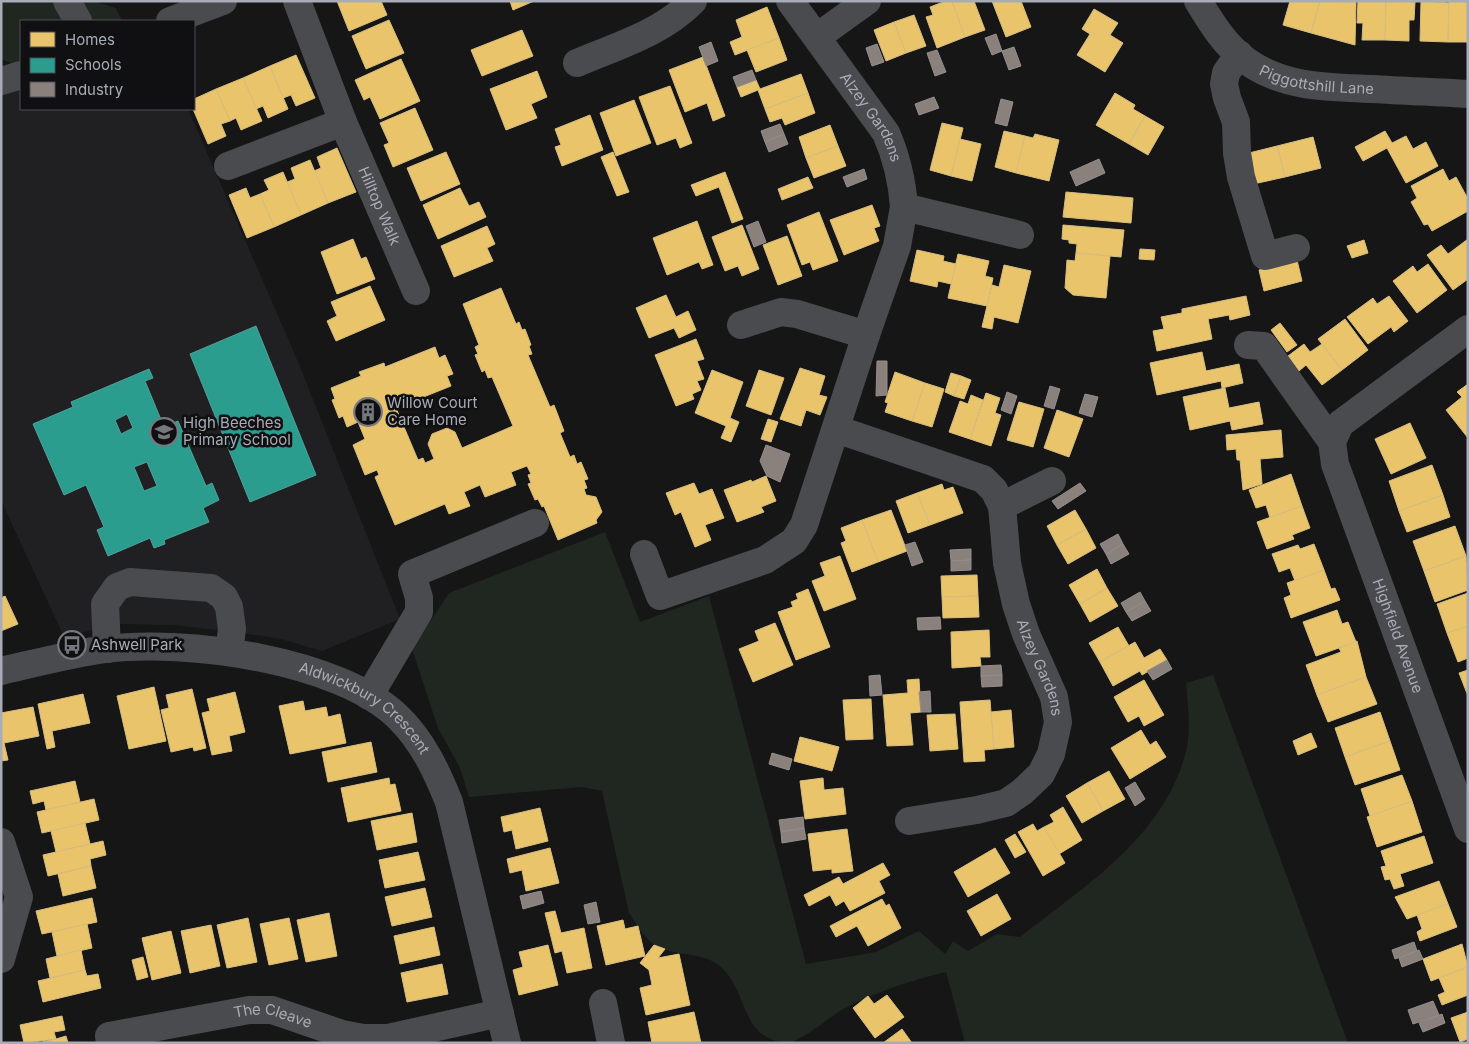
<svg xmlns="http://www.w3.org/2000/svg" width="1469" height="1044" font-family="Inter,sans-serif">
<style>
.built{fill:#202022}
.green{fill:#202620}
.homes{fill:#e9c46a;stroke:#d6bd81}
.schools{fill:#2a9d8f;stroke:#50a29b;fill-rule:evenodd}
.industry{fill:#8a817c;stroke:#938e8d}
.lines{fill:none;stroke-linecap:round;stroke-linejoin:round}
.minor{stroke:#4a4b4e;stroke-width:28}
.labels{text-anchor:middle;stroke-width:5;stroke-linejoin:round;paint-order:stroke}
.street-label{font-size:15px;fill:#a8acb6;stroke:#101012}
.poi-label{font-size:15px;fill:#a8acb6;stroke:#101012;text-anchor:start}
</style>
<rect width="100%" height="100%" fill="#161616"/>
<polygon class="built" points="21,87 21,109 188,109 299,364 400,619 322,651 281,639 242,633 173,625 117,624 64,637 1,500 1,92"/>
<g class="green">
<polygon points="1,1 94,1 116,8 122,21 21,21 21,67 1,59"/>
<path d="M605 532 640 622 709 596 806 964 876 952 919 931 945 954 953 941 968 951 997 934 1020 937C1085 886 1165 836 1186 751 1191 729 1188 706 1186 683L1213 675 1348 1043H965L946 972C912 980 876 992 845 1008 830 1016 802 1042 786 1043 779 1043 771 1039 765 1036 740 1021 744 980 714 962 696 952 669 956 652 943 643 936 636 923 629 913L602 791 582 787 469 797 460 768 438 728 412 649 449 593Z"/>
</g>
<g class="homes">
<polygon points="337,1 381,1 387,15 349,31"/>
<polygon points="510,1 534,1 513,10"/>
<polygon points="946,1 952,1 965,37 937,48 926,17 933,15 930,7"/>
<polygon points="952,1 974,1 985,30 965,37"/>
<polygon points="992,1 1021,1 1031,27 1006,37"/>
<polygon points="1290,1 1320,1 1311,33 1283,25"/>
<polygon points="1320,1 1356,2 1355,45 1311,33"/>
<polygon points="1358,1 1386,1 1385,40 1362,40 1363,23 1357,23"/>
<polygon points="1386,1 1415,2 1414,20 1409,20 1409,41 1385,40"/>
<polygon points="1421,1 1449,3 1448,42 1420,41"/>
<polygon points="1449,1 1468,1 1468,42 1448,42"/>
<polygon points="767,7 779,38 735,55 730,42 742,37 736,20"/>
<polygon points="1094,9 1118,23 1110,35 1123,43 1105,72 1077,55 1090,34 1082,29"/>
<polygon points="914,15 926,46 906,53 894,22"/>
<polygon points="389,20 404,53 366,69 352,36"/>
<polygon points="894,22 906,53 886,61 874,30"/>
<polygon points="522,30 533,56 482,76 471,50"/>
<polygon points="779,38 787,60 756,72 747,50"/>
<polygon points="296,55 315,98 296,106 291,95 283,98 270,66"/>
<polygon points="703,57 725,116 713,121 707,103 685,112 669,70"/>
<polygon points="401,59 420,101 380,119 370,97 364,100 355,80"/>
<polygon points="270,66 288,109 268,118 263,106 256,109 243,78"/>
<polygon points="537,71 547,97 531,104 537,118 506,130 490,89"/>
<polygon points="801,74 808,93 765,109 758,90 741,97 737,87 756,80 760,89"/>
<polygon points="243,78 262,121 241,130 236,118 230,121 216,89"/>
<polygon points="670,86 692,143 680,148 676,138 657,145 639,97"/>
<polygon points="216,89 230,121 221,124 226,136 208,144 193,109 194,99"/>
<polygon points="808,93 815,113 785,125 782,118 770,122 765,109"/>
<polygon points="1115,93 1135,105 1133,109 1145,116 1129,144 1096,125"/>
<polygon points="634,100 651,143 616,156 600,113"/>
<polygon points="415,108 433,150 393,167 384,145 389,143 380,123"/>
<polygon points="590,115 603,150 562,166 555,147 561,145 555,129"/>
<polygon points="1145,116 1164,127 1148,155 1129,144"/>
<polygon points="942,123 963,128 951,176 930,170"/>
<polygon points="830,125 838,146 806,158 799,137"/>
<polygon points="1004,131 1025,136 1016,173 995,167"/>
<polygon points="1385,131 1392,143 1406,136 1413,149 1426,142 1438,166 1406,183 1387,148 1363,161 1355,147"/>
<polygon points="1035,134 1059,140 1049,181 1016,173 1025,136 1033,138"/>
<polygon points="1313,137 1321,168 1285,177 1277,146"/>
<polygon points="960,139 981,144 972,181 951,176"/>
<polygon points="838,146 846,166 814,178 806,158"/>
<polygon points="1277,146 1285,177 1249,185 1241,155"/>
<polygon points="337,148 356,192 328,203 314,171 321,168 317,157"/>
<polygon points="446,152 460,184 421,201 407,168"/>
<polygon points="613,152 629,192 617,196 601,157"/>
<polygon points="310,160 328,203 301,215 287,182 295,179 291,168"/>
<polygon points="1443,169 1449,181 1456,177 1468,199 1468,211 1432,231 1428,224 1424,225 1411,202 1417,198 1411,186"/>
<polygon points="283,172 301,215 274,227 260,194 269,190 264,180"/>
<polygon points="725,172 743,219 732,223 719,187 696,196 691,185"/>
<polygon points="808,177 813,188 782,200 778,189"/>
<polygon points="246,188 250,198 260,194 274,227 247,238 229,195"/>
<polygon points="460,188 469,206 479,202 486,217 438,239 423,205"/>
<polygon points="1066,192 1133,198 1131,223 1063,217"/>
<polygon points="872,205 880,226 874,228 879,241 844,255 830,220"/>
<polygon points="819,212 838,261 813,270 810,262 802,265 787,225"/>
<polygon points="697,221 713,265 702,269 699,262 667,275 653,238"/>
<polygon points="742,225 759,269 742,276 738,266 725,271 712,237"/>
<polygon points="1063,225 1124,230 1121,257 1076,253 1077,244 1069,243 1069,240 1062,239"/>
<polygon points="487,226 495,244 487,248 493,261 454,277 441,246"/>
<polygon points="787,236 802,276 778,285 763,245"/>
<polygon points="353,239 361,259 366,257 375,279 337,294 321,252"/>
<polygon points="1468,239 1468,279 1453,290 1427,255 1441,245 1448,254"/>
<polygon points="1364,240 1368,253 1352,258 1347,246"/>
<polygon points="1140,249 1155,250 1154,260 1139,259"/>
<polygon points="917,250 944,256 943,261 956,264 951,284 938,281 937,287 910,281"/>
<polygon points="1076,253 1110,256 1106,298 1073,295 1065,288 1067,260 1075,261"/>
<polygon points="958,254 989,261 985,276 993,278 987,306 948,298"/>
<polygon points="1297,260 1302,281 1264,291 1259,270"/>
<polygon points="1428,264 1447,290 1417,313 1393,281 1413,266 1417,272"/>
<polygon points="1004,265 1031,271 1018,323 994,317 992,329 982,327 992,285 999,287"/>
<polygon points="370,286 385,320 336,341 327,321 337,316 331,302"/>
<polygon points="501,288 516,324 519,322 522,330 525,329 531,345 529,346 532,354 528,355 550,407 554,405 564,431 560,433 570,457 574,455 577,464 581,462 588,479 584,480 587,488 584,489 586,495 596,497 602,512 596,520 597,523 558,540 544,506 542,507 538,499 535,500 528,484 531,483 528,475 531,474 527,466 511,472 516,485 485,497 480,485 464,492 470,506 449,514 445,504 395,525 375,477 379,475 377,470 365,475 353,445 365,439 358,422 347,427 343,416 339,418 332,400 335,399 331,388 361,376 359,372 384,363 385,367 435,347 439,358 445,355 453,374 447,376 451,386 396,408 418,460 423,458 425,463 434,459 428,444 432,434 447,428 455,432 462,448 513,426 492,377 488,378 485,370 482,372 475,355 478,354 475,347 479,345 463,304"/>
<polygon points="666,295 676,317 688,311 696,330 679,338 674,328 649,338 636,308"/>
<polygon points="1246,296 1250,315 1230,320 1229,315 1208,319 1212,339 1157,351 1153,331 1164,329 1161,317 1182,313 1182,309"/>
<polygon points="1389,296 1408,321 1394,332 1391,327 1368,344 1347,317 1373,298 1377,304"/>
<polygon points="1345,319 1368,350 1342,370 1318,339"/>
<polygon points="1280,323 1297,345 1287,352 1271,330"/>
<polygon points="696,339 704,359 697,361 704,379 697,381 701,390 692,394 694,399 676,406 655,355"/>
<polygon points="1304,344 1310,352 1322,344 1342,370 1322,385 1306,365 1299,371 1288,356"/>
<polygon points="1202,352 1206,371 1239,364 1243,383 1222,388 1221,381 1157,395 1150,363"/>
<polygon points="800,368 825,376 819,395 827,397 820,415 806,410 801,426 780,419"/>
<polygon points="712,370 743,382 730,418 739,422 731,442 721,438 726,426 695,413"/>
<polygon points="759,370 784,378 771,415 746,406"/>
<polygon points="895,372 925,383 912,421 885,412 888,403 885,402"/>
<polygon points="951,373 961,376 954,396 945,392"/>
<polygon points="961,376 971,380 964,399 954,396"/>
<polygon points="925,383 944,389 932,427 912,421"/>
<polygon points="1468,384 1468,438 1446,410 1462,397 1457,392"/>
<polygon points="1225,388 1229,408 1259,402 1263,424 1232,430 1230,421 1190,430 1183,397"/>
<polygon points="986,393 1000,398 995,413 1001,415 991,446 970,439"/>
<polygon points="971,395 983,400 970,439 949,432 960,401 968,404"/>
<polygon points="1019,402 1044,409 1033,447 1007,440"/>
<polygon points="1057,410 1083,419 1069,457 1044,448"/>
<polygon points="768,419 778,422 771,442 761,439"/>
<polygon points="1410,423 1426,458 1391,474 1375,439"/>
<polygon points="1281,430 1283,457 1260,459 1262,484 1243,490 1240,460 1237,460 1236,449 1227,450 1226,435"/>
<polygon points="1432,465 1443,495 1399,511 1389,481"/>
<polygon points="1291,474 1302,506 1270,518 1266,505 1256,508 1249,490"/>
<polygon points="766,476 776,501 761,507 764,512 737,522 724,490 751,480 752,482"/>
<polygon points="694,483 699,494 712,489 724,518 705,525 711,540 695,547 681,512 675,515 666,493"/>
<polygon points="942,484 944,490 953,487 963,513 930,525 917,493"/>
<polygon points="917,493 930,525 908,533 896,501"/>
<polygon points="1443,495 1450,517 1407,532 1399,511"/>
<polygon points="1302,506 1310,528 1292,535 1294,539 1267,549 1257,522"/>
<polygon points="891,510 907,551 878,562 862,520"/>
<polygon points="1075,510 1086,529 1057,545 1047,526"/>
<polygon points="862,520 878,562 852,572 841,543 846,541 841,528"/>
<polygon points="1455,526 1466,556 1424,571 1413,541"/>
<polygon points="1086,529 1096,548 1068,564 1057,545"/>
<polygon points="1314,544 1324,570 1295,581 1290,568 1279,572 1272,554 1298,545 1300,549"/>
<polygon points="840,556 856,599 824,611 812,581 825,576 820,563"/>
<polygon points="1466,556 1468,590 1435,602 1424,571"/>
<polygon points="1097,569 1107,588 1080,604 1069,585"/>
<polygon points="1324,570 1331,589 1335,588 1340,600 1291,618 1284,598 1291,595 1287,583"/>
<polygon points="977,575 978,596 942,597 941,576"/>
<polygon points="1107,588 1118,606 1090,622 1080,604"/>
<polygon points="808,589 830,647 796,660 778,612 793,607 791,602 798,599 796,594"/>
<polygon points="1468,593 1468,626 1447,633 1437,604"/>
<polygon points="5,596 18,624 1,631 1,598"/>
<polygon points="978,596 979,617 943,618 942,597"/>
<polygon points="1337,610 1342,624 1348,622 1356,642 1316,656 1303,622"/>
<polygon points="775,623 793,665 753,682 739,649 759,641 755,631"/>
<polygon points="1468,626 1468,658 1458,662 1447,633"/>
<polygon points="1118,627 1129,646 1100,662 1089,643"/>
<polygon points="989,630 990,657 980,657 981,666 952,668 951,632"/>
<polygon points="1357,641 1366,677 1317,695 1306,665 1341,652 1339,648"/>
<polygon points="1135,642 1144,658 1160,649 1167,660 1142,675 1140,671 1113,686 1100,662"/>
<polygon points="1468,670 1468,696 1459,673"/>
<polygon points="1366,677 1377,704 1328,722 1317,695"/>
<polygon points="919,679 921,712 910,713 913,745 887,746 883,695 908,693 907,680"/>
<polygon points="1144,680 1164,715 1144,726 1139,716 1128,722 1114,697"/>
<polygon points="154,687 166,741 129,749 117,696"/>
<polygon points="192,689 206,748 194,751 193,747 171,752 161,710 169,708 166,695"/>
<polygon points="235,692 245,732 229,736 232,751 212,755 202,713 210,711 207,699"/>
<polygon points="83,694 90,723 52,731 55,747 47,749 38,704"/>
<polygon points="871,699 873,739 846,740 843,700"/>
<polygon points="990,700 994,749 984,750 985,761 964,762 960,702"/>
<polygon points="303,701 305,711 326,707 328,717 340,714 346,743 290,754 279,706"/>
<polygon points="33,707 39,736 4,743 8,760 1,761 1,713"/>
<polygon points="1011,710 1014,747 994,749 991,712"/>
<polygon points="1380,712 1390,741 1345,757 1335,728"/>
<polygon points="955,714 958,749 930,751 927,715"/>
<polygon points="1141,730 1150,745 1156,741 1166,757 1130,779 1111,748"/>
<polygon points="1311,733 1317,747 1298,755 1293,741"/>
<polygon points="800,737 839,747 832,771 794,761"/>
<polygon points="1390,741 1400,770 1355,785 1345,757"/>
<polygon points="371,742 377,772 328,782 322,752"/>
<polygon points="1109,771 1125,799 1103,811 1087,783"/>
<polygon points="1402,775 1412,801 1370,816 1361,789"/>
<polygon points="389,778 390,785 395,784 401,811 348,822 341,788"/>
<polygon points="823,778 824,790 843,788 846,814 805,819 800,781"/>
<polygon points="75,781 80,802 46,810 44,801 33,804 30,791"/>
<polygon points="1087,783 1103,811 1082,823 1066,796"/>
<polygon points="94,799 99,820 42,833 37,812"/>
<polygon points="1412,801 1422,832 1377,847 1367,817"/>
<polygon points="1063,807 1082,840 1059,854 1044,827 1054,822 1050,815"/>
<polygon points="540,808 548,841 516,849 512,830 504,832 501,817"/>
<polygon points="412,813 417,842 377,850 371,821"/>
<polygon points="85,823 90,844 56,852 51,831"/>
<polygon points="1033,824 1037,831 1044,827 1065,863 1043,876 1018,832"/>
<polygon points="847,829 853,871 832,873 832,869 813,871 808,834"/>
<polygon points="1015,834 1026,852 1015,858 1005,840"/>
<polygon points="1424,836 1433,863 1400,874 1404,886 1394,889 1390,879 1385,880 1381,867 1386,866 1381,851"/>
<polygon points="103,841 106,855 90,859 91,866 48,876 43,855"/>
<polygon points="550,848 559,883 526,891 522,870 510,873 507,859"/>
<polygon points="995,848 1010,873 968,897 954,872"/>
<polygon points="418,852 425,880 385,888 379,860"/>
<polygon points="883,863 890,875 879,881 885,893 850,911 844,901 836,906 830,895 809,906 804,895 839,877 843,884"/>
<polygon points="91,866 96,888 63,896 58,874"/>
<polygon points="1439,881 1448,904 1407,919 1395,897"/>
<polygon points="425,888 432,917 392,926 385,897"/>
<polygon points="997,894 1011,919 981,936 967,911"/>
<polygon points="92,898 97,922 42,934 36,911"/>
<polygon points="882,899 886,906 889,904 901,928 868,946 857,926 836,937 830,926"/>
<polygon points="1448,904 1457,927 1420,941 1417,932 1422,929 1417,915"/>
<polygon points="555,911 561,933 584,928 592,968 567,973 562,951 555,953 545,913"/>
<polygon points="329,913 337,956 306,962 297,920"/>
<polygon points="248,918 257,962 227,968 217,925"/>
<polygon points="289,918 298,959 269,965 260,924"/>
<polygon points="623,920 625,929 638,926 645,956 606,965 597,926"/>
<polygon points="87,924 92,948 57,956 52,932"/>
<polygon points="211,925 220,966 190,973 181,931"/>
<polygon points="434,927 440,955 400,964 394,936"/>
<polygon points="171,931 181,973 152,980 142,938"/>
<polygon points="1462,944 1468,967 1431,981 1423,959"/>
<polygon points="548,945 558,985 519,995 513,970 523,967 519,952"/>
<polygon points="654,945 665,949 658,958 679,954 690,1005 646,1015 640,988 652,985 649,970 640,963"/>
<polygon points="81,950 85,970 50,978 46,959"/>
<polygon points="143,957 148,977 137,980 132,960"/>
<polygon points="442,964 448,994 407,1002 401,973"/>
<polygon points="1468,967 1468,995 1442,1005 1438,995 1445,992 1439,978"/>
<polygon points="85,970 87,976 98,974 101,988 43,1002 38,981"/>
<polygon points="887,995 904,1017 875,1038 853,1008 868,996 874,1004"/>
<polygon points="694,1012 701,1043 652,1043 648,1022"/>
<polygon points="1468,1012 1468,1039 1460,1042 1451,1018"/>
<polygon points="62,1016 65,1030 54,1032 56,1039 24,1043 20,1025"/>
<polygon points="902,1029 912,1043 883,1043"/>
<polygon points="66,1036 68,1043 38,1043 56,1039"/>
</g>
<g class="schools">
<polygon points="256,326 316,475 250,502 190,354"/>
<path d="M149 369 153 378 145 381 164 427 178 421 206 486 212 483 219 500 203 508 209 522 164 540 165 544 154 548 150 538 108 556 97 530 104 527 86 485 64 495 33 424 73 407 71 402ZM127 414 133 428 121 434 115 420ZM147 462 157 486 144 491 134 467Z"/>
</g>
<g class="industry">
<polygon points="996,34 1002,51 992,55 985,38"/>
<polygon points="711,42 718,61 706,66 699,47"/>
<polygon points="877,44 884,62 872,66 866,48"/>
<polygon points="1014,47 1021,66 1009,70 1002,51"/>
<polygon points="937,50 946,72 935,76 927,53"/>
<polygon points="752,70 756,80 737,87 733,77"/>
<polygon points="934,97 939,108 919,115 915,104"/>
<polygon points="1001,99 1013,102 1007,126 995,123"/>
<polygon points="780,124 784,134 765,142 761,131"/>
<polygon points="784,134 788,144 769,152 765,142"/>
<polygon points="1099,159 1105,173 1076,186 1070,172"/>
<polygon points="864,169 867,179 847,187 843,177"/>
<polygon points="758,221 766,242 754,247 746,226"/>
<polygon points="877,361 887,361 887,395 876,396"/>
<polygon points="1050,386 1060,389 1054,409 1044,406"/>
<polygon points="1007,392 1017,396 1011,414 1001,410"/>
<polygon points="1085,394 1098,397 1092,417 1079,413"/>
<polygon points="766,445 790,454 780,482 767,476 760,461"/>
<polygon points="1080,483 1086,491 1058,509 1052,501"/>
<polygon points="1118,534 1123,544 1106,554 1100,544"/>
<polygon points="915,542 923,562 912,566 905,545"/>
<polygon points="1123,544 1129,554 1111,564 1106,554"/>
<polygon points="971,549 971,560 951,561 950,550"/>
<polygon points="971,560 971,570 951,571 951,561"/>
<polygon points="1140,592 1145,601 1126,612 1121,603"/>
<polygon points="1145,601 1151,611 1132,621 1126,612"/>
<polygon points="940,617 941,629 918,630 917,618"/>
<polygon points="1167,660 1172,669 1153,680 1147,671"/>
<polygon points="1001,665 1002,675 981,676 981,666"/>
<polygon points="880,675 882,695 870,696 869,676"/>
<polygon points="1002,675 1002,686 982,687 981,676"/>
<polygon points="930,691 931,712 921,712 919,692"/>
<polygon points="772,753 792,759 789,770 769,764"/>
<polygon points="1135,782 1145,799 1135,806 1125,788"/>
<polygon points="803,817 804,828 781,832 779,820"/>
<polygon points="804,828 806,839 782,843 781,832"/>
<polygon points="541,891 544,903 523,909 520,896"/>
<polygon points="596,902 600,922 588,924 584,905"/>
<polygon points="1414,942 1417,951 1395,959 1392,950"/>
<polygon points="1419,950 1423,959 1402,967 1399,958"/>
<polygon points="1433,1001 1439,1015 1413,1024 1408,1010"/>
<polygon points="1442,1014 1445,1023 1423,1032 1419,1023"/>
</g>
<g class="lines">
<g class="minor">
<polyline points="67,1 78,21"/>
<path id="s1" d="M297 1 343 122 416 291"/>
<path id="s2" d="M790 1 886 133C897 158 902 180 904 207L1020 235"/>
<path id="s3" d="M1198 1C1212 24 1226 47 1248 62 1285 88 1330 87 1373 89 1404 91 1436 92 1468 94"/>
<polyline points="170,21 223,1"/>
<polyline points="817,37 867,1"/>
<polyline points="1239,54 1226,73 1224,84 1227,98 1236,122 1237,153 1241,177 1265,256 1296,248"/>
<path d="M577 63C617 46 662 33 693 1"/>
<polyline points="1,81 21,75"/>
<polyline points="228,166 343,122"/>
<polyline points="741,325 781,312 797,314 866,335"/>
<path id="s4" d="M1248 345 1264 346 1332 442 1335 464 1468 829"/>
<path id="s5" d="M836 429 983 479 994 490 1002 506 1007 563 1016 604 1026 634 1054 697 1058 722 1051 754 1041 774 1022 792 1006 803 977 810 909 821"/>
<polyline points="1332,442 1340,424 1468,329"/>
<polyline points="1002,506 1052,481"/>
<polyline points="644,554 660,596 765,560 794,541 804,525 866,335 897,246 904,207"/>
<polyline points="107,649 105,604 117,587 130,582 211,588 224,597 229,607 232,629 229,652"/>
<path id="s6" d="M1 671C36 663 70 654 106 649 185 639 339 659 399 718 423 742 436 770 449 802L507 1043"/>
<polyline points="369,696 419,612 419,598 412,574 535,523"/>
<polyline points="1,842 19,897 1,959"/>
<polyline points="603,1003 611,1043"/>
<path id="s7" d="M110 1043 109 1036 249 1010H272L342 1034 363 1038H388L500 1013"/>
</g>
</g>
<defs>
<symbol id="building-ring" viewBox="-11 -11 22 22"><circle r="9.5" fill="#101012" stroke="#75787e" stroke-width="1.5"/><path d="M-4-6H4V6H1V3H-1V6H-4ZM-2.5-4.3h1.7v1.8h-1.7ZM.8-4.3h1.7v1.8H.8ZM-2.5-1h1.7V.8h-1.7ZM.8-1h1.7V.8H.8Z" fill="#75787e"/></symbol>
<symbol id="school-ring" viewBox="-11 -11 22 22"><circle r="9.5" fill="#101012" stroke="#75787e" stroke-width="1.5"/><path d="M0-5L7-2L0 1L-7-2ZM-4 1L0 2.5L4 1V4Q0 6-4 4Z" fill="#75787e"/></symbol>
<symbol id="bus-ring" viewBox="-11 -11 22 22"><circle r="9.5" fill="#101012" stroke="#75787e" stroke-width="1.5"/><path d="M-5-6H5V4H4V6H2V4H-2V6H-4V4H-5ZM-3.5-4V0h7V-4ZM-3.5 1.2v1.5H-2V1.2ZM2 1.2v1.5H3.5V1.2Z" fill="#75787e"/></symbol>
</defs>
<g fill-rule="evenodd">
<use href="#building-ring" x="352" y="396" width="32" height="32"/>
<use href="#school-ring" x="148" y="416" width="32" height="32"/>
<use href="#bus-ring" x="56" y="629" width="32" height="32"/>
</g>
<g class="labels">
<g class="street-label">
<text dy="5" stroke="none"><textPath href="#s3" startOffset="152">Piggottshill Lane</textPath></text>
<text dy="5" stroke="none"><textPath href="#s2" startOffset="142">Alzey Gardens</textPath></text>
<text dy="5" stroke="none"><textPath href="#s1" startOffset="221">Hilltop Walk</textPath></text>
<text dy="5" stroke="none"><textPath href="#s4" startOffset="339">Highfield Avenue</textPath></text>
<text dy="5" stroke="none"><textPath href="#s5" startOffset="356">Alzey Gardens</textPath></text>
<text dy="5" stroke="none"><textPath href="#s6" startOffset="381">Aldwickbury Crescent</textPath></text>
<text dy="5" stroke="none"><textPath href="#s7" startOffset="174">The Cleave</textPath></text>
</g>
<g class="poi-label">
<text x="387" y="408">Willow Court<tspan x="387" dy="17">Care Home</tspan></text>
<text x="183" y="428">High Beeches<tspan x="183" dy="17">Primary School</tspan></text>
<text x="91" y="650">Ashwell Park</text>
</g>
</g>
<rect width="1469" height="1044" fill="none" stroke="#a8acb6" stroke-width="5"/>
<rect x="20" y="20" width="175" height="90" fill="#101012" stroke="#4d4e54"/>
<rect x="30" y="32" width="25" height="15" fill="#e9c46a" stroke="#4d4e54"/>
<text x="65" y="45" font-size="15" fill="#a8acb6">Homes</text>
<rect x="30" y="58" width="25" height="15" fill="#2a9d8f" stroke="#4d4e54"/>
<text x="65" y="70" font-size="15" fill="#a8acb6">Schools</text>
<rect x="30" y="82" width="25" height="15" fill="#8a817c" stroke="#4d4e54"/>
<text x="65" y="95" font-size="15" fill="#a8acb6">Industry</text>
</svg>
